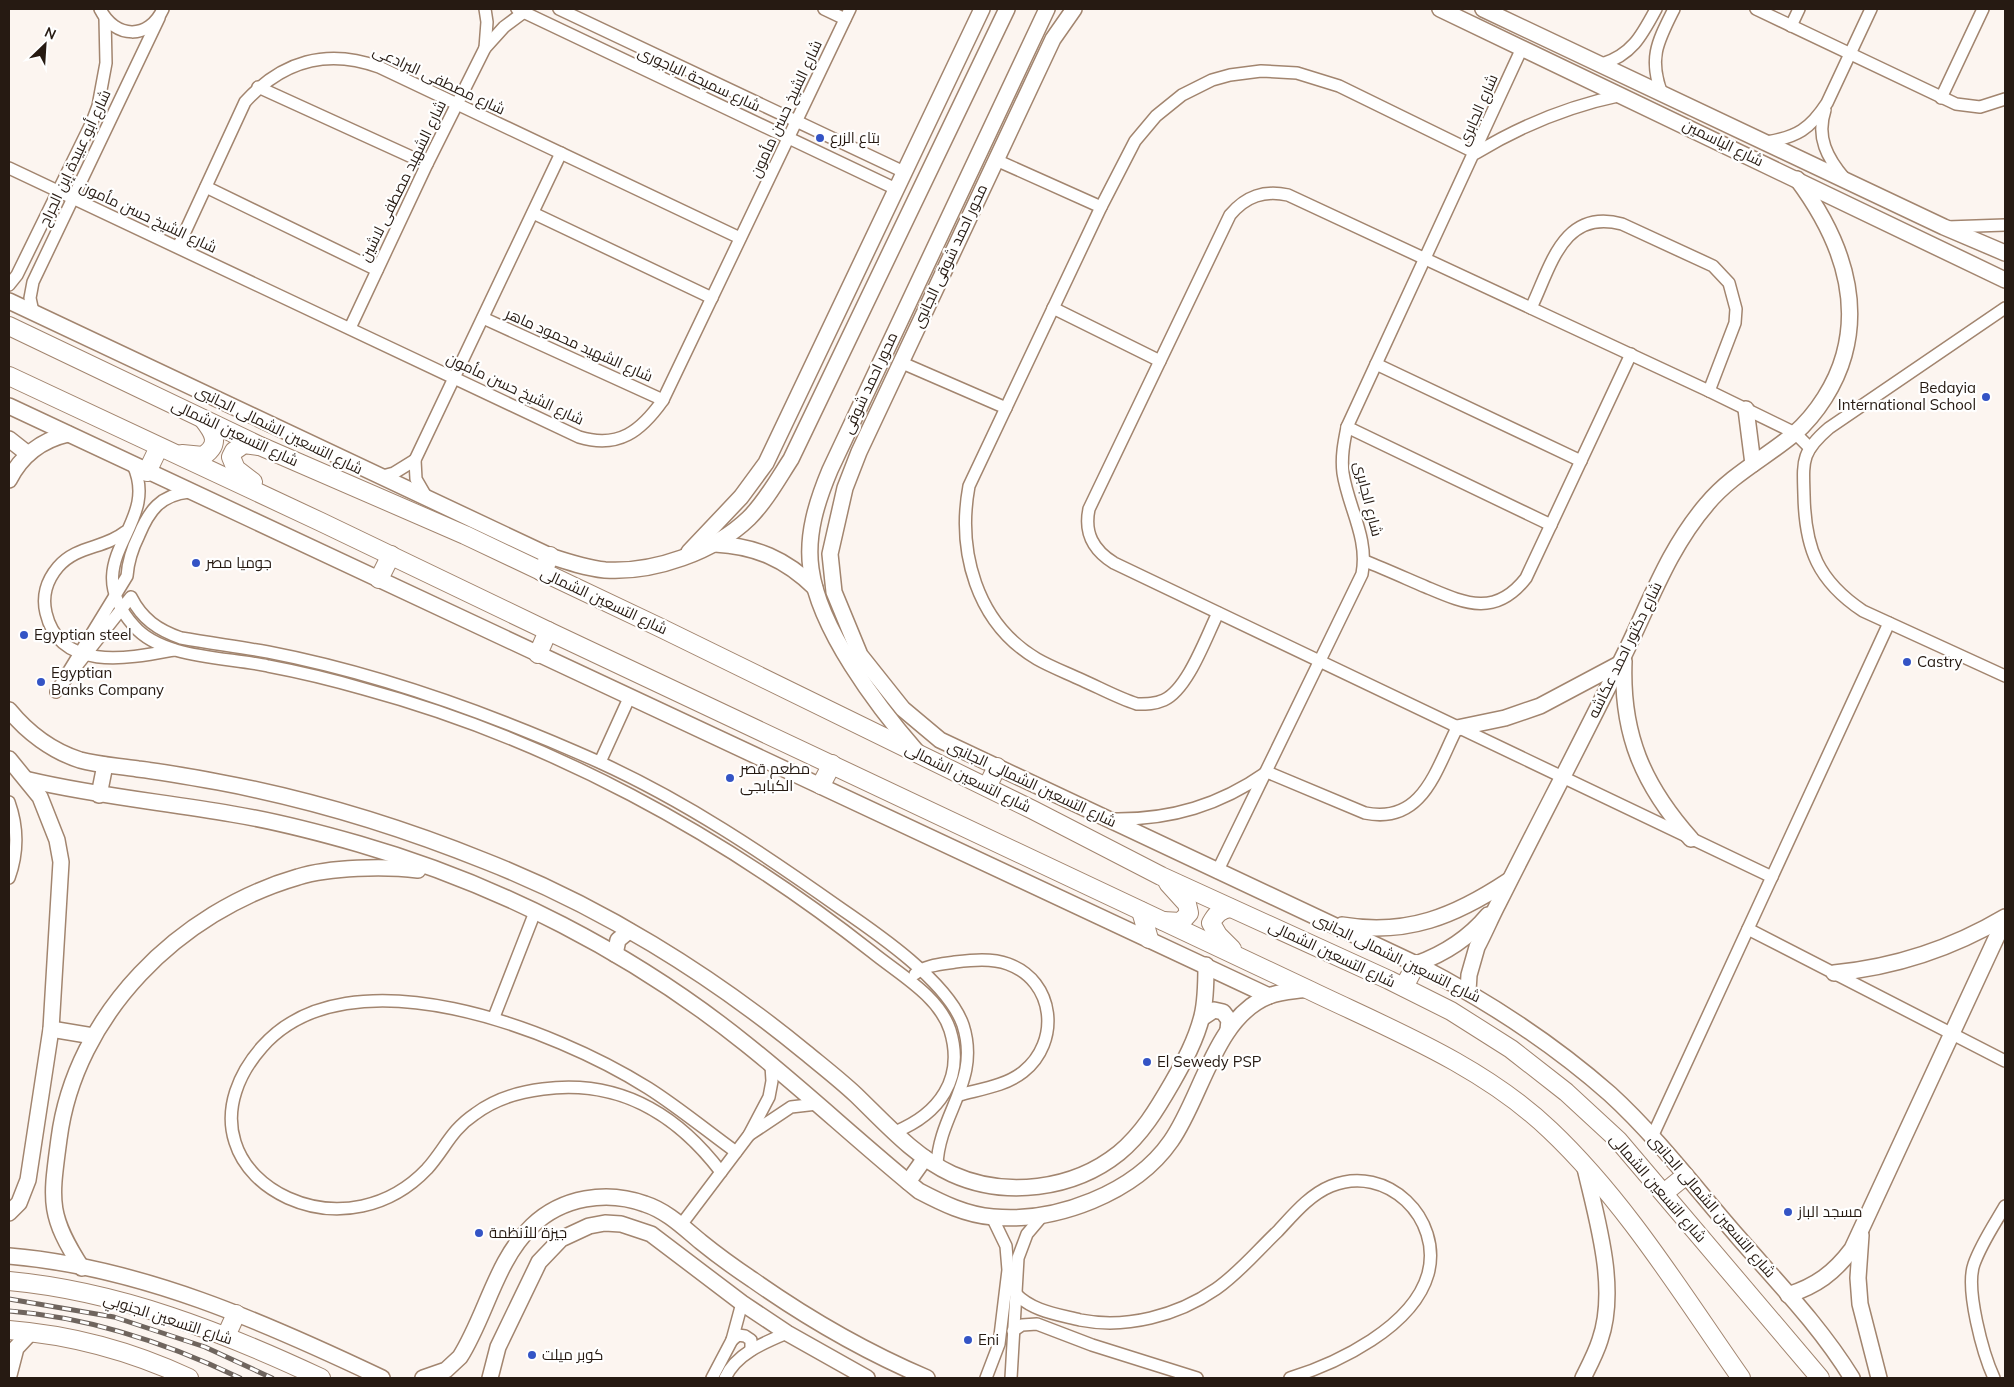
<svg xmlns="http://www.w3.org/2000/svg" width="2014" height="1387" font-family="Mulish,Cairo,sans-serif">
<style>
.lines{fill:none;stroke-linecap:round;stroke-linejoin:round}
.street-casing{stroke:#a2856f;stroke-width:14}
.secondary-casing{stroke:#a2856f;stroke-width:18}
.primary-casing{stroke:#a2856f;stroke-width:20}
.street{stroke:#fff;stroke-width:11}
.secondary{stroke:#fff;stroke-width:15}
.primary{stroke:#fff;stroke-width:18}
.rail-casing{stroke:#6f655e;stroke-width:5}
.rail{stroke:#fff;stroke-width:3;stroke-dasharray:9;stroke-linecap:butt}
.poi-dot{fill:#3454c5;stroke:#fff;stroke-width:2}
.labels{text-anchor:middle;stroke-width:4.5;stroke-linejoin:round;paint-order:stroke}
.street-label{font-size:15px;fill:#261a12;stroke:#fff}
.poi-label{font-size:15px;fill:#261a12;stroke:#fff;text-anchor:start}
</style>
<rect width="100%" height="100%" fill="#fcf5f0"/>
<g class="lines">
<defs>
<g id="street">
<path d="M100 9C115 39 149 40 163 9"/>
<polyline points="485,9 487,22 485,48"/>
<polyline points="517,9 896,189"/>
<polyline points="559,9 904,172"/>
<polyline points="824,9 845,19"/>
<polyline points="1756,9 1956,104 1980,107 2005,99"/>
<polyline points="1791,26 1799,9"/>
<path d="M1602 64C1632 55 1642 35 1656 9"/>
<polyline points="258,87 427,164"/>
<path d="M1662 94C1648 58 1658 41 1674 9"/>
<polyline points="1941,98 1983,9"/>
<path d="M1825 110C1816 137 1827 158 1845 179"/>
<path d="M1767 142C1797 137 1810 129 1827 103L1871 9"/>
<polyline points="996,160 1101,207"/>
<path d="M9 168 579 437C619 449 641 431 663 400L850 9"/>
<polyline points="206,187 377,270"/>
<polyline points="533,213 712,298"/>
<polyline points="1947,227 2005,225"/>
<path d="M178 247 245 102C282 61 327 48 379 67L740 238"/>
<polyline points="9,285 17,275 92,122 98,106 106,63 105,18"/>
<polyline points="1053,308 1160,361"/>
<path d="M1531 308C1551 266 1563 208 1622 224L1713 266 1729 283 1736 309 1735 323 1709 391"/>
<path d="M2005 308 1829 428C1801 452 1803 461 1804 495 1805 549 1818 581 1863 611L2005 676"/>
<polyline points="33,312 30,298 33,282 159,18"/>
<polyline points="483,318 663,400"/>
<polyline points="350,328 427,164 485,48 504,27 524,12"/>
<polyline points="900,362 1006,408"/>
<polyline points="1376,364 1581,461"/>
<polyline points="1347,427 1551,525"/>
<path d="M133 465C162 527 74 558 134 626 162 659 228 657 268 666 300 672 333 680 364 689 549 739 722 834 872 952 899 974 939 996 950 1030 965 1079 939 1114 895 1132"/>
<polyline points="379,477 394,473 415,460"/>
<path d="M189 492C160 495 149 511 139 535 132 549 128 561 127 576L56 692 131 597C142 619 158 630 181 638 210 643 239 647 268 652 382 674 494 715 599 762 685 801 764 854 840 908 878 934 948 982 963 1025 981 1081 939 1113 937 1165"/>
<polyline points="427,498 416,479 415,460 561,153"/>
<path d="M125 532C104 549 77 545 58 567 47 580 42 596 46 613 60 673 131 658 174 650"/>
<path d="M1365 561C1385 569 1405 578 1426 587 1464 603 1495 618 1526 578L1631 354"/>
<path d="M1218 613C1206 637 1188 689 1164 700 1155 704 1147 704 1137 704 1118 698 1100 688 1082 680 1067 673 1051 667 1037 659 976 623 957 551 969 486L1101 207 1135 141 1156 116 1182 95 1212 80 1230 75 1261 71 1297 73 1339 86 1476 153C1522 125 1569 106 1622 95"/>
<polyline points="600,762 630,696"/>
<path d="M9 802C18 827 18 853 9 878"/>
<path d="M1113 819C1171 820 1220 805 1267 772L1365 813C1423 825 1436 769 1457 728"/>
<path d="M1217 872 1362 574C1369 538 1348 507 1343 473 1341 457 1344 442 1347 427L1522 48"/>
<path d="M1772 877 1114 563C1093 550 1084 533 1089 509L1230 215C1246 196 1264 190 1288 195L1709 391 1795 433 1810 448"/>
<polyline points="1748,929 2005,1061"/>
<path d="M915 974C925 965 943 964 955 962 972 960 992 958 1008 964 1055 981 1061 1042 1023 1072 1005 1086 981 1089 959 1095"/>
<polyline points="494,1017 535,912"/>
<polyline points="749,1135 791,1107 817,1104"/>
<polyline points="1652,1137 1889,623"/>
<path d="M721 1172C676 1113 619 1079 543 1089 518 1092 495 1099 475 1114 451 1130 445 1149 427 1169 391 1207 337 1220 288 1198 264 1187 243 1168 235 1142 224 1108 239 1073 262 1047 349 948 556 1030 648 1088 678 1107 707 1131 736 1152"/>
<polyline points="681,1225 749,1135 769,1097 772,1081 771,1065"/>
<path d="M1015 1293C1032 1311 1056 1314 1080 1320 1126 1329 1177 1316 1216 1289 1239 1273 1257 1251 1277 1232 1293 1215 1309 1195 1331 1186 1387 1163 1443 1219 1428 1274 1413 1327 1338 1363 1290 1378"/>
<polyline points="1013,1331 1022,1325 1037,1324 1092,1345 1197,1378"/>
<polyline points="732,1340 738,1335 745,1336 751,1340 751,1350"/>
<polyline points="712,1378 732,1340 742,1303"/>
<path d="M725 1378C736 1354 763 1343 787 1333"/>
<polyline points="986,1378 999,1344 1008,1270 1006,1246 992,1217"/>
<polyline points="1011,1378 1018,1258 1027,1234 1044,1214"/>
<path d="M1994 1378C1983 1354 1965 1289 1974 1264 1981 1244 1994 1225 2005 1206"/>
</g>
<g id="secondary">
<path d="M1074 9 1053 39 859 452 845 488 830 554 834 592 860 655 903 709 940 740 1416 964C1486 1000 1551 1042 1610 1094 1657 1137 1696 1189 1738 1237 1778 1283 1820 1326 1852 1378"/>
<polyline points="1440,9 2005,280"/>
<polyline points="1483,9 1944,227 2005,253"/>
<path d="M9 301 550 556C568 562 586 568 605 570 654 573 714 552 749 518 766 501 778 479 791 459L1007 9"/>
<polyline points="9,406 1269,996"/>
<polyline points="1746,409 1753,464"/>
<polyline points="9,439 28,454"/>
<path d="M9 480C21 456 42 440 68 434"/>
<path d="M715 544C755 546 786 559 815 588"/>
<polyline points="689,552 741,497 766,463 982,9"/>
<path d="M1624 661C1621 734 1643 785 1691 839"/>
<path d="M9 710C27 732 52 751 80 760 98 765 119 766 138 769 164 772 191 777 218 782 309 799 398 826 485 861 600 906 710 974 805 1052 822 1066 840 1080 856 1095 885 1123 915 1157 952 1174 1005 1198 1073 1190 1119 1153 1142 1134 1157 1109 1172 1083 1184 1062 1196 1040 1202 1016 1206 1000 1206 982 1206 965"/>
<polyline points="1457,728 1505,718 1540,706 1619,664"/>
<path d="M917 752C877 706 819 629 811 569 806 535 817 501 830 470L1047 9"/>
<polyline points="9,759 40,797 57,840 61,862 51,1029 28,1180 19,1203 9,1213"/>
<path d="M29 780C96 796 164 802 232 814 275 821 317 832 359 844 498 884 633 953 746 1044 805 1091 860 1143 919 1191 942 1203 966 1215 993 1217 1056 1223 1135 1193 1171 1141 1202 1097 1215 1017 1269 996 1281 991 1295 991 1307 989"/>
<polyline points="99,795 105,765"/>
<path d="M1342 925C1407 936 1455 916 1508 881"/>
<polyline points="615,954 618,940 629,931"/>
<path d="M1416 964C1444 954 1468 939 1488 915"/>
<path d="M1834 973C1896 967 1951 949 2005 917"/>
<path d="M1468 991 1469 975 1477 947C1485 932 1491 917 1499 902 1540 820 1583 739 1623 657 1649 605 1668 549 1707 504 1731 475 1765 458 1794 434 1817 414 1836 384 1844 355 1862 290 1835 230 1797 179"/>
<polyline points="1202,1018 1214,1010 1223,1012 1229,1020 1228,1030"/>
<polyline points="51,1029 93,1036"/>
<polyline points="908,1182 925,1158"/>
<polyline points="1861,1235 1858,1278 1860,1304 1879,1378"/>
<path d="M9 1256C140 1267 264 1322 382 1378"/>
<path d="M82 1268C47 1214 51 1200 59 1139 75 1014 180 911 298 877 330 867 385 866 418 870"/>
<path d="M1788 1295C1816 1286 1834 1273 1852 1249L2005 919"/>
<polyline points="9,1375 16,1348 31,1332"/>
<path d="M423 1378 446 1370 460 1357C486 1316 496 1260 532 1226 562 1197 607 1190 645 1204 667 1211 684 1228 701 1242 717 1255 735 1268 753 1280 807 1318 866 1352 927 1378"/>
<polyline points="490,1378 498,1347 539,1262 561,1239 589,1226 605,1223 621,1224 651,1234 742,1303 787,1333 867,1378"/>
<path d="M1583 1378C1589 1366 1596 1353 1600 1340 1618 1288 1597 1220 1585 1168"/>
</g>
<g id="primary">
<polyline points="9,326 260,446 465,535 661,628 1033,810 1161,876 1389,980 1451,1011 1511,1049 1566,1092 1618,1140 1820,1378"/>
<path d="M9 376 321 522 548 631 1307 989C1390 1029 1482 1065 1550 1130 1626 1202 1682 1294 1741 1378"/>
<path d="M182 454 203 456C221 444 214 433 203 419"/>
<polyline points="147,472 159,447"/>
<polyline points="253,482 236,469 231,457 234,451 244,444 259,446"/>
<polyline points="542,572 550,556"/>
<polyline points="379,579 391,555"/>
<polyline points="538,654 548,631"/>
<polyline points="821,785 832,764"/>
<polyline points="987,787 997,767"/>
<path d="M1230 908C1220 910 1216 914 1211 923L1218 935 1232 949"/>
<polyline points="1141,911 1149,939"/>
<polyline points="1163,921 1181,922 1189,913 1187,904 1168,883"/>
<polyline points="1404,987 1416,964"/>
<polyline points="1664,1193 1685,1176"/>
<path d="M9 1281C118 1291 223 1332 321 1378"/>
<path d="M9 1330C72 1335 131 1351 189 1378"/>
<polyline points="226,1336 236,1314"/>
</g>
</defs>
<use href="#street" class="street-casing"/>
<use href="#secondary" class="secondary-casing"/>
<use href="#primary" class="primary-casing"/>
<use href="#street" class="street"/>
<use href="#secondary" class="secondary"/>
<use href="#primary" class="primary"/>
<defs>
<g id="rail">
<polyline points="9,1299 114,1317 205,1347 272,1378"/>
<path d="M9 1311C88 1317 169 1344 240 1378"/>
</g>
</defs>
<use href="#rail" class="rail-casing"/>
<use href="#rail" class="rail"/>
</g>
<g class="poi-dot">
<circle cx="820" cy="138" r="5"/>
<circle cx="1986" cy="397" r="5"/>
<circle cx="196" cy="563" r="5"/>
<circle cx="24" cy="635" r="5"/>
<circle cx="1907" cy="662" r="5"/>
<circle cx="41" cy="682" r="5"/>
<circle cx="730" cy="778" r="5"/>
<circle cx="1147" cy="1062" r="5"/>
<circle cx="1788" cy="1212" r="5"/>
<circle cx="479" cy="1233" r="5"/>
<circle cx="968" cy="1340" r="5"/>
<circle cx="532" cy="1355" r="5"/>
</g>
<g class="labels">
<g class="street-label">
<text transform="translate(699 79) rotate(25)" y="5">شارع سميحة الباجورى</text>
<text transform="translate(439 80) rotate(25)" y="5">شارع مصطفى البرادعى</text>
<text transform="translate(786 109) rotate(-65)" y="5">شارع الشيخ حسن مأمون</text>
<text transform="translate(1478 110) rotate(-66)" y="5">شارع الجابرى</text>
<text transform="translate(1723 143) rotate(26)" y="5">شارع الياسمين</text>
<text transform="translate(75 158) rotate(-65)" y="5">شارع أبو عبيدة إبن الجراح</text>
<text transform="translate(403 181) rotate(-64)" y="5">شارع الشهيد مصطفى لاشين</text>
<text transform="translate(148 217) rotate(25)" y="5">شارع الشيخ حسن مأمون</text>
<text transform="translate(950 256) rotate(-65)" y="5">محور احمد شوقى الجانبى</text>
<text transform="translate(579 345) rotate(24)" y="5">شارع الشهيد محمود ماهر</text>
<text transform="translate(870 383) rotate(-65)" y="5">محور احمد شوقى</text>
<text transform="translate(515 389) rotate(25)" y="5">شارع الشيخ حسن مأمون</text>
<text transform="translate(279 430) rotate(26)" y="5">شارع التسعين الشمالى الجانبى</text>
<text transform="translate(235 433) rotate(25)" y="5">شارع التسعين الشمالى</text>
<text transform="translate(1368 499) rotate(76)" y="5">شارع الجابرى</text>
<text transform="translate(604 601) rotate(25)" y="5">شارع التسعين الشمالى</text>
<text transform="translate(1625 650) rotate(-64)" y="5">شارع دكتور احمد عكاشه</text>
<text transform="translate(968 778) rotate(26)" y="5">شارع التسعين الشمالى</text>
<text transform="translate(1032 784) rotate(25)" y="5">شارع التسعين الشمالى الجانبى</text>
<text transform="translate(1332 954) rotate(25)" y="5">شارع التسعين الشمالى</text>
<text transform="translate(1397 958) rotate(26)" y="5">شارع التسعين الشمالى الجانبى</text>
<text transform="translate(1658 1188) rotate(49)" y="5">شارع التسعين الشمالى</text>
<text transform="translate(1712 1206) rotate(49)" y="5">شارع التسعين الشمالى الجانبى</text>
<text transform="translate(168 1319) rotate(18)" y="5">شارع التسعين الجنوبي</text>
</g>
<g class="poi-label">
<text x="830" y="143">بتاع الزرع</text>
<text x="1976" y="393" text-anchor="end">Bedayia<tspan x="1976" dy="17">International School</tspan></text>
<text x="206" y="568">جوميا مصر</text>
<text x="34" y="640">Egyptian steel</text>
<text x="1917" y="667">Castry</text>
<text x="51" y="678">Egyptian<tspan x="51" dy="17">Banks Company</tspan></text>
<text x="740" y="774">مطعم قصر<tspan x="740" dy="17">الكبابجى</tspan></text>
<text x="1157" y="1067">El Sewedy PSP</text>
<text x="1798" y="1217">مسجد الباز</text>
<text x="489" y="1238">جيزة للأنظمة</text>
<text x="978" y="1345">Eni</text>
<text x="542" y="1360">كوبر ميلت</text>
</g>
</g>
<rect width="2014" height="1387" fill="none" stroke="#261a12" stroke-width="20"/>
<g transform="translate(45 45) rotate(25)" stroke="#ffffff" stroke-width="4" paint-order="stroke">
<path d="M0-4L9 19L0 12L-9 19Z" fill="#261a12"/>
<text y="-8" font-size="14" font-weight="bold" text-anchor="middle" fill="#261a12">N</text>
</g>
</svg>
